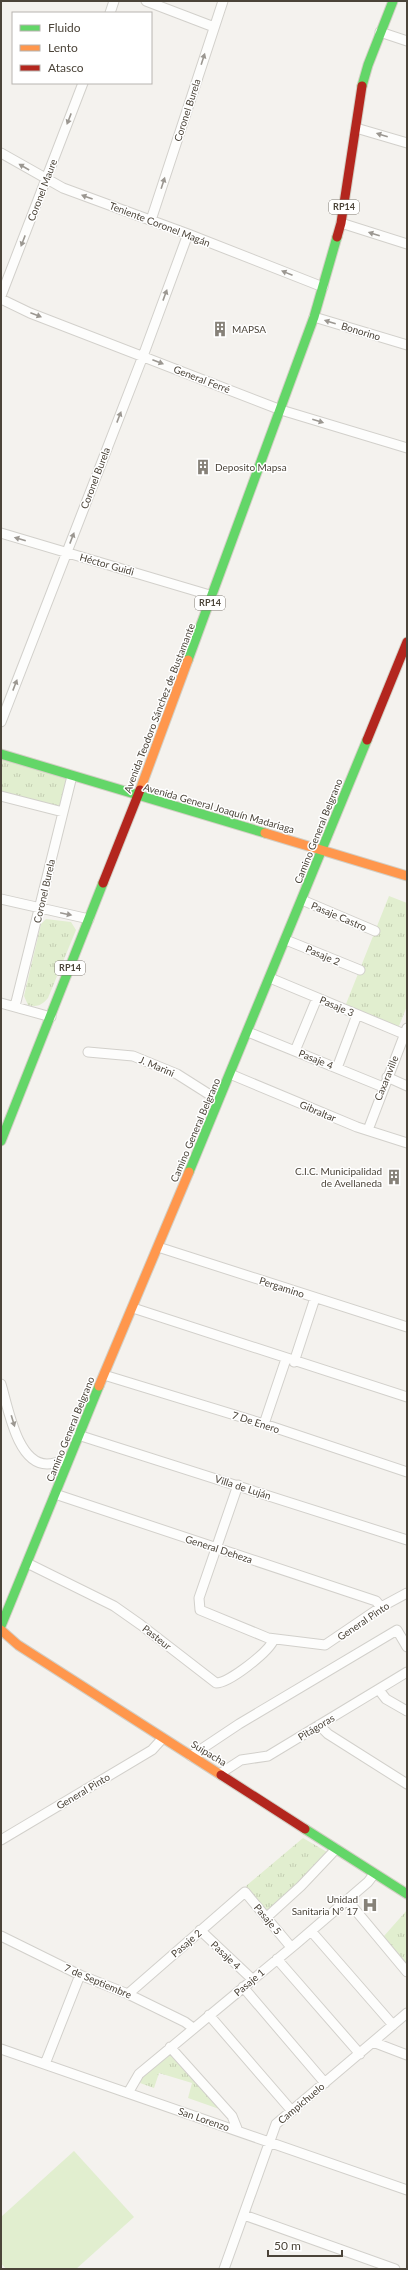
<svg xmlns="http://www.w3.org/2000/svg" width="408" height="2270" font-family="Lato,sans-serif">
<defs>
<pattern id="park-tufts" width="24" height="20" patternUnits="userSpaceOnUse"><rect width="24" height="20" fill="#e1eecf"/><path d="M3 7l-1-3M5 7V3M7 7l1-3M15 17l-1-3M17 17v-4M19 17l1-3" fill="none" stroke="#c3cdb2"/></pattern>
</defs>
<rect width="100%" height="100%" fill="#f4f2ee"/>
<!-- grass -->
<path fill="#e1eecf" d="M74,2151L134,2217L76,2269H6L1,2263V2217Z"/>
<!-- park -->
<path fill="url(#park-tufts)" d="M1,754L72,776L63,812L1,796Z
M389,896L407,903V1006L397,1031L344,1009Z
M46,919L71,922L76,930L48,998C41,1006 37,1007 28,1005L24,996L41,924Z
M303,1838L327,1852L288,1893L267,1912L246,1886Z
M407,1910V1965L384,1936Z
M171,2052L222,2110L188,2098L192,2083L159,2073L154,2088L140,2083L142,2076Z"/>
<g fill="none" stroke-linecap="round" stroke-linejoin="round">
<defs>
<path id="street" d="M146,1L214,27
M110,13L114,1
M380,32L407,41
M356,128L407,143
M1,153L63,188L188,234L323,287
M151,220L223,1
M341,223L407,244
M1,296L83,83
M1,299L30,313L281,410L407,448
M314,317L407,345
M1,533L213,596
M1,722L143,356L188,234
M1,796L63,812
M1,899L89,919
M302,900L375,931
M286,940L360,970
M270,978L404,1034
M1,1003L51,1017
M15,1006L72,776
M248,1032L383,1087
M295,1051L317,998
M88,1052L133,1056L177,1074L218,1100
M337,1068L357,1015
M230,1074L357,1127L407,1143
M387,1077L407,1086
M368,1130L407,1028
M158,1247L407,1327
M133,1308L407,1397
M294,1362L315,1298
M104,1375L264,1424L407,1472
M1,1384C8,1407 17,1464 47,1464C54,1464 62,1461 68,1459
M264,1424L286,1359
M78,1435L407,1540
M238,1485L199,1598L200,1610L268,1638L325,1645L381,1607L407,1593
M55,1494L376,1601L381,1607
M27,1563L114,1606L141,1625L216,1683C229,1683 269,1652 274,1639
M379,1690L386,1699L407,1711
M319,1725L328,1734L407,1784
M191,1756L239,1724L397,1630L407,1647
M221,1773L241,1760L268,1756L407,1672
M1,1840L152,1750L162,1739
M347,1900L407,1972
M267,1917L301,1886L336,1849
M200,1930L252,1979
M311,1931L393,2025
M1,1936L80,1975L128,1994L185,2022L193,2028
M277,1959L360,2054
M243,1987L325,2083
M128,1994L245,1892L291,1947
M209,2015L292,2111
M373,2042L407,2055
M170,2047L232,2116L238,2131
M1,2049L407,2190
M45,2064L80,1975
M128,2093L139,2074L297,1943L368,1882L374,1874
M244,2215L395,2269
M224,2269L276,2124L407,2013"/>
<path id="fast" d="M362,86L368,65L393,1
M188,660L314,317L337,237
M1,754L265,833
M1,1141L103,883
M189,1172L367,740
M1,1626L99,1386
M305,1829L407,1894"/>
<path id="slow" d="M140,790L188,660
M265,833L407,876
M99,1386L189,1172
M1,1630L18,1645L221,1775"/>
<path id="jam" d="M337,237L341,223L362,86
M367,740L407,642
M103,883L140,790
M221,1775L305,1829"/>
</defs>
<!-- street casing -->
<use href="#street" stroke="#d2d0cb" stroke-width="11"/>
<!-- fast casing -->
<use href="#fast" stroke="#d3cfc5" stroke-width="11"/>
<!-- slow casing -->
<use href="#slow" stroke="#d3cfc5" stroke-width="11"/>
<!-- jam casing -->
<use href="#jam" stroke="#d3cfc5" stroke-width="11"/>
<!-- street -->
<use href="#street" stroke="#fdfdfc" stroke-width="9"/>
<!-- fast -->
<use href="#fast" stroke="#63d668" stroke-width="9"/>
<!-- slow -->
<use href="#slow" stroke="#ff974d" stroke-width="9"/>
<!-- jam -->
<use href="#jam" stroke="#b3261e" stroke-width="9"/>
</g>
<!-- one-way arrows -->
<defs><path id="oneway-solid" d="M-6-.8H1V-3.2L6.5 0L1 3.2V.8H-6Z"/></defs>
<g fill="#9b9791">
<use href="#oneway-solid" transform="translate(203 59) rotate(-72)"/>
<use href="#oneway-solid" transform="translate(69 119) rotate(111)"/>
<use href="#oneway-solid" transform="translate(382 135) rotate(-163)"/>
<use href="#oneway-solid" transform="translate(24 167) rotate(-150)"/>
<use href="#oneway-solid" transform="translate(163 183) rotate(-72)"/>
<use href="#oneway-solid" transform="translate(87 197) rotate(-160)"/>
<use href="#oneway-solid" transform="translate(374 234) rotate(-163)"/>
<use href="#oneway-solid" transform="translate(23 241) rotate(111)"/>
<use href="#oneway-solid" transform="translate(287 273) rotate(-158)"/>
<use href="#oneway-solid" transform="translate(165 295) rotate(-70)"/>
<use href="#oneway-solid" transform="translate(36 315) rotate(21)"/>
<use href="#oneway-solid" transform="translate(330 322) rotate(-163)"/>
<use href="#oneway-solid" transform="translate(158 362) rotate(21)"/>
<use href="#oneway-solid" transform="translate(119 417) rotate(-69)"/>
<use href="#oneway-solid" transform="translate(318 421) rotate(17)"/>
<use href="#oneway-solid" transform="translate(72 538) rotate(-69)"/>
<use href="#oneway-solid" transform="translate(20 539) rotate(-164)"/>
<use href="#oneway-solid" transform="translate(15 685) rotate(-69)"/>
<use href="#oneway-solid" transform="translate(66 914) rotate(12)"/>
<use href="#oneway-solid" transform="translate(13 1421) rotate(73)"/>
</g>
<!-- icons -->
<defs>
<symbol id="building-bare" viewBox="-9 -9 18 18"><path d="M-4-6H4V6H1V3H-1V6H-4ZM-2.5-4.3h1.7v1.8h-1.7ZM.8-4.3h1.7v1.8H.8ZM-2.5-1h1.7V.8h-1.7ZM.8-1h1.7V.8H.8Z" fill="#868178" stroke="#fff" stroke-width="2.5" paint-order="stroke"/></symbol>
<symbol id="hospital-bare" viewBox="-9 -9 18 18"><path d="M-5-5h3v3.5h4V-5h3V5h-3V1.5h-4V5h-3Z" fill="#868178" stroke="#fff" stroke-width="2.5" paint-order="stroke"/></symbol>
</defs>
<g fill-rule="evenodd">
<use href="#building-bare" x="209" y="318" width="22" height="22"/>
<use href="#building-bare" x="192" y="456" width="22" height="22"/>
<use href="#building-bare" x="383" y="1166" width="22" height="22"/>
<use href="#hospital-bare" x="359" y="1894" width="22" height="22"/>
</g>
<g text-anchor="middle" stroke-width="3" stroke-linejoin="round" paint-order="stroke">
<!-- shield labels -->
<g fill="#fff" stroke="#817c74" stroke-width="1">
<rect x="329" y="200" width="30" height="14" rx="3"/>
<rect x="195" y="596" width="30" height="14" rx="3"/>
<rect x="55" y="961" width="30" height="14" rx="3"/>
</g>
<g font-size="9" font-weight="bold" fill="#4b4439">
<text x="344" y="210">RP14</text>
<text x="210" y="606">RP14</text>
<text x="70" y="971">RP14</text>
</g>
<!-- street labels -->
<g font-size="10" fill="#4b4439" stroke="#fff">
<text transform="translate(187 110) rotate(-72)" y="4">Coronel Burela</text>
<text transform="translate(42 190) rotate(-69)" y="4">Coronel Maure</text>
<text transform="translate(160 224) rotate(21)" y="4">Teniente Coronel Magán</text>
<text transform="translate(361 331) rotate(17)" y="4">Bonorino</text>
<text transform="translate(202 379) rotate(21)" y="4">General Ferré</text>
<text transform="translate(95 478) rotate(-69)" y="4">Coronel Burela</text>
<text transform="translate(107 564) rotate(16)" y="4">Héctor Guidi</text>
<text transform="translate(159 708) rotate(-69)" y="4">Avenida Teodoro Sánchez de Bustamante</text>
<text transform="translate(219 808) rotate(16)" y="4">Avenida General Joaquín Madariaga</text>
<text transform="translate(318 831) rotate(-68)" y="4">Camino General Belgrano</text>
<text transform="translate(44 891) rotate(-77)" y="4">Coronel Burela</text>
<text transform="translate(339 916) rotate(23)" y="4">Pasaje Castro</text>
<text transform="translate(323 955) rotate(23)" y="4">Pasaje 2</text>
<text transform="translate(337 1006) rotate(23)" y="4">Pasaje 3</text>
<text transform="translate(316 1059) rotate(22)" y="4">Pasaje 4</text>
<text transform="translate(157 1066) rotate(23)" y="4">J. Marini</text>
<text transform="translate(386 1078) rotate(-68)" y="4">Caxaraville</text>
<text transform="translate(318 1111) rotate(23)" y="4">Gibraltar</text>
<text transform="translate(195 1130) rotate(-67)" y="4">Camino General Belgrano</text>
<text transform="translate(282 1287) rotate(18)" y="4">Pergamino</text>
<text transform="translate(256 1422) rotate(18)" y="4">7 De Enero</text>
<text transform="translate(70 1429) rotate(-68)" y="4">Camino General Belgrano</text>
<text transform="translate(243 1487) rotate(18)" y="4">Villa de Luján</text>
<text transform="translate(219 1549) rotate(18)" y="4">General Deheza</text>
<text transform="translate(363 1621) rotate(-34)" y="4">General Pinto</text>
<text transform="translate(157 1637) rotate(38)" y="4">Pasteur</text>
<text transform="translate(316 1727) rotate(-31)" y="4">Pitágoras</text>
<text transform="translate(209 1753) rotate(31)" y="4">Suipacha</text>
<text transform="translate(83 1791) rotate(-31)" y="4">General Pinto</text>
<text transform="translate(268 1919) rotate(50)" y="4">Pasaje 5</text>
<text transform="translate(186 1943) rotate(-41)" y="4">Pasaje 2</text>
<text transform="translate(226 1955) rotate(43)" y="4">Pasaje 4</text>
<text transform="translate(98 1981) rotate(23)" y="4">7 de Septiembre</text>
<text transform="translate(249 1982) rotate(-40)" y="4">Pasaje 1</text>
<text transform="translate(301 2103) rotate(-40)" y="4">Campichuelo</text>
<text transform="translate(204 2119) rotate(19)" y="4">San Lorenzo</text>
</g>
<!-- poi labels -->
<g font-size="10" fill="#4b4439" stroke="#fff" text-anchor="start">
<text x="232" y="333">MAPSA</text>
<text x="215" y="471">Deposito Mapsa</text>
<text x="382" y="1175" text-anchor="end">C.I.C. Municipalidad<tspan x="382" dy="12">de Avellaneda</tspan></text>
<text x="358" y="1903" text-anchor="end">Unidad<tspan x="358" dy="12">Sanitaria N° 17</tspan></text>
</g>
</g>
<!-- border -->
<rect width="408" height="2270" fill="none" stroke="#4b4439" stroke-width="4"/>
<!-- legend -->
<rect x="12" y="12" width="140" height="72" fill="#ffffff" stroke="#b7b4b0"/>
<rect x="20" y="25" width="20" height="6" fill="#63d668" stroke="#b7b4b0"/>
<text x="48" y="32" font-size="12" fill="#4b4439">Fluido</text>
<rect x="20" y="45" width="20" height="6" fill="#ff974d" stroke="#b7b4b0"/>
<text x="48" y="52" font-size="12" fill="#4b4439">Lento</text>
<rect x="20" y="65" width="20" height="6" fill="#b3261e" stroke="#b7b4b0"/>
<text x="48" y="72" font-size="12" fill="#4b4439">Atasco</text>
<!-- scale -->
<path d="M268 2250v6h74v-6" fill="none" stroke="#4b4439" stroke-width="2"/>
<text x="274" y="2250" font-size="12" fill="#4b4439" stroke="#ffffff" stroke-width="3" paint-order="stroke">50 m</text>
</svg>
